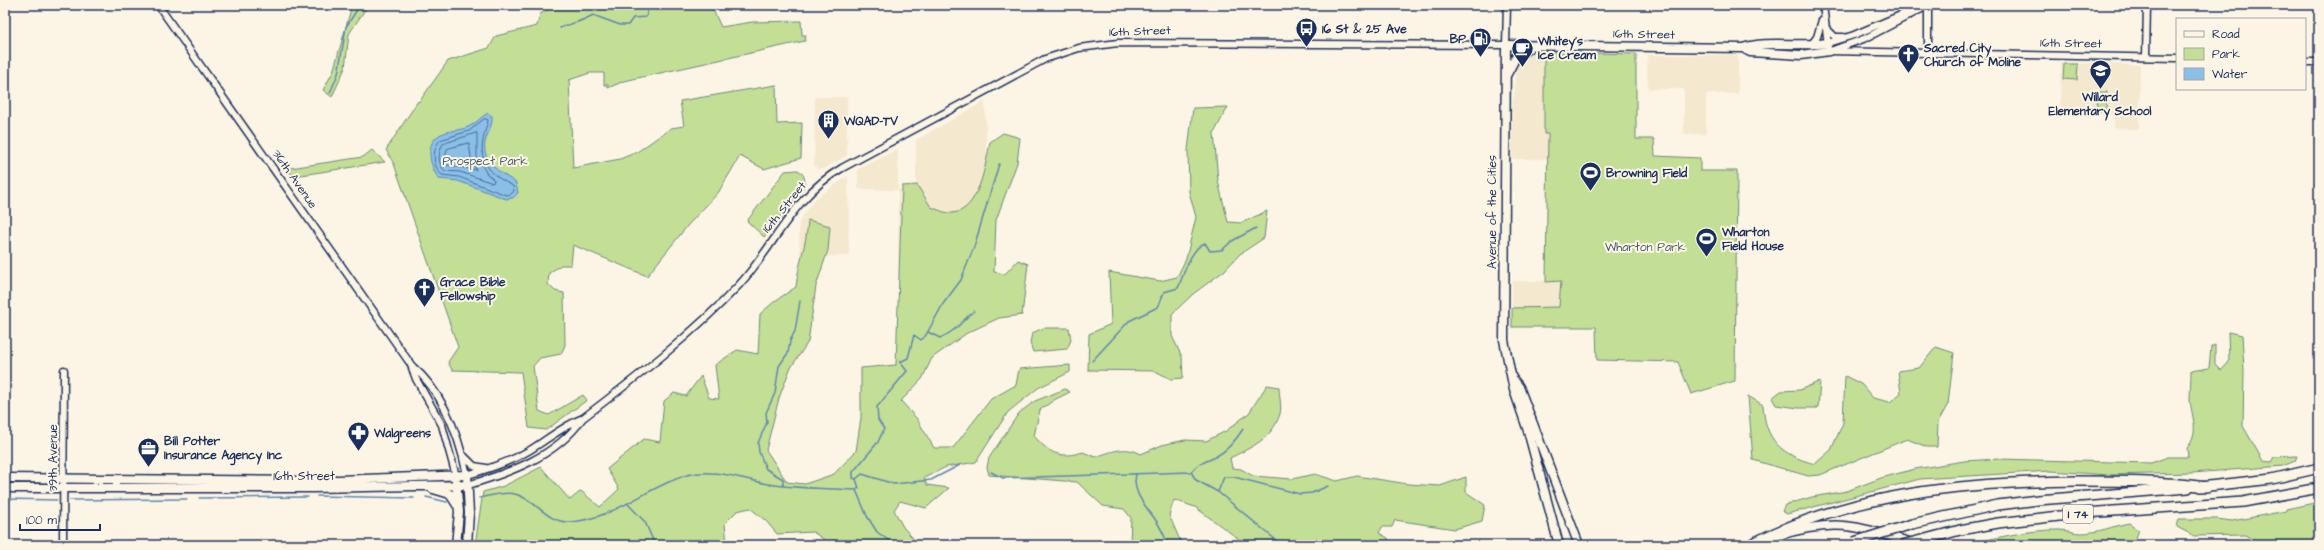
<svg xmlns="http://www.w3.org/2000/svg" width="2324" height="550" font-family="'Architects Daughter',sans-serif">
<rect width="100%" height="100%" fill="#fcf5e5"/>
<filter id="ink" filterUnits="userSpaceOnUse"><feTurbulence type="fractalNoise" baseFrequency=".025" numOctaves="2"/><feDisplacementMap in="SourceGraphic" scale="8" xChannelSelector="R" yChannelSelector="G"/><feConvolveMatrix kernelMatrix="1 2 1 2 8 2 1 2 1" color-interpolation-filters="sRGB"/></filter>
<g filter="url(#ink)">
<!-- built -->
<path fill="#f4e8ce" d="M1544,52V133L1548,134V159H1512V109L1515,89V68L1521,57L1527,53Z
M1647,55H1738V94H1706V134H1684V89H1648Z
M2061,63L2140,65L2139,129L2114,128V115L2060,114Z
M815,97H847V155L824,169H818L814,165Z
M985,101L988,203L899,317L898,190L858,189V169L898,149V190H916V140Z
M848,176L849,256H800L799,222L815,199Z
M1512,281H1561L1559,307L1512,308Z"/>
<!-- green -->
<path fill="#c3df96" stroke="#6f877a" d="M354,5H368L349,34L345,68L332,97L323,90L333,72L351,9Z
M563,5H711L721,27L752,22L801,21L802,35H806L805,41L624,81L608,88V85H604V73H590L569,80L573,168L620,159L637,152L671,128L684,126L680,101L776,85L777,124L802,123L801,158L764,169L740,156L718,193L688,225L647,276L573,245L571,265H561L549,273L548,284L555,291L564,293L565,345L561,354L540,358L533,366L539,411L549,415L583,395L587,400L546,430L529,428L521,372L452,370L448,362L458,347L394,164L386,150L418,101L419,102L448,61L489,48L496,36L537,26L540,14L555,6Z
M1544,52L1636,54V139H1654L1655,156L1700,158V171H1737L1735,381L1691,394L1678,362L1597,360L1596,327H1512V308L1559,307L1561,281L1546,282L1548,134H1544Z
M2064,64H2078L2077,80L2063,79Z
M2098,92H2107L2106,111H2097Z
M1228,107L1214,133L1218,181L1228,222L1241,223L1267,211L1264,238L1240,254L1224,271L1193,294L1172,314V336L1182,357L1183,378L1171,379L1155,371L1088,370L1089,334L1111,324L1109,272L1160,281L1177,277L1186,259L1196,217L1189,192L1188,150L1193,108Z
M1003,133L1020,138L1017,163L996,220L994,272L1005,274L1018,260L1028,264L1022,315L999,318L967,333L932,358L922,379L901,401L917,419L934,448H953L991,399L1016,385L1019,369L1070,365V372L1038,388L1008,412L976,462L946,467L924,478L927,485L949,488L926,508L900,501L894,510L903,527L919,545H832L813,532L777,534L766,521L750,508L737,511L725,523L727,545H475L483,492L504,486L541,467L570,500L581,491L600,507L619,489L607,469L644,439L660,442L664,401L674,393L686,396L701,376L709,398L719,399L715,365L737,350L758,354L760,314L775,301L796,287C798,265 807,243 808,220L830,226L828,250L816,286L808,342L790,369L779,398L766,450L787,482L805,484L834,474L856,451L861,418V368L896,365L902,186L917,185L931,207C937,209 946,214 952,213C979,212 986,162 990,142Z
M372,150L385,162L295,176L284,169L363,157Z
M798,170C804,174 806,179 804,186L764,237L747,221L785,171Z
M1044,328H1069L1071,340L1067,349L1033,352L1030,343L1032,333Z
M2228,332L2242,335L2244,370L2243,426L2263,461L2271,462L2274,457L2297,456L2295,461L2283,466L2192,473L2109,475L2051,471L1920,479L1787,514L1782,511L1785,505L1812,497L1847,491L1881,478L1915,469L1964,461L1998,459L2151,463L2168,457H2188L2187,448C2200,433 2192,418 2190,400C2190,391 2191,381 2191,371L2209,368L2211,347L2215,345V365L2221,371L2229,362Z
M1936,347L1954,353L1948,404L1938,422L1937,447H1927L1907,439L1820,475L1808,476L1753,460L1748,396L1763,405C1765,440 1781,455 1815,464L1831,450L1843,423L1845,376L1861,384L1873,398L1890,402L1901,393L1898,371L1919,368Z
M1820,381L1818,408H1799L1776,405L1772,398L1781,391L1800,390Z
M1267,385L1279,387C1279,395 1282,407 1280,414C1272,439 1252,447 1230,458L1232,468L1241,469L1253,476L1292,479L1315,474L1337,481L1357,476L1408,484L1440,486L1466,477V492L1485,505L1482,521L1455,529L1395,520L1392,527H1382L1379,533L1388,538L1390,544L1383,545H1247L1195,507L1174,500L1169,515L1182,545H1132L1130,544L1131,518L1124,509L1103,506L1077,482L989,475L987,467L989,458L1019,413L1035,401L1065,389L1070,392L1054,400L1040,410L1034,436C1050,454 1060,459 1083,452L1095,457C1111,452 1125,445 1141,454L1162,445L1185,440L1206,441L1226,431L1249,413Z
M2319,502V545L2260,544L2245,535L2194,536L2177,527L2179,519H2217L2232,521L2286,511V509Z
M2129,523L2139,530L2134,543L1963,545C1992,539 2030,529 2060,530C2067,530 2074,533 2081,533C2098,533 2113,526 2129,523Z"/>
<!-- water -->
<path fill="#8ac0e8" stroke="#5e86b1" d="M488,113L492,116C493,126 487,133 485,143C482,164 502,173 516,183L518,193L513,198L506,199L458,181L439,179C431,169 424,146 438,136C446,130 459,131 468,127C476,124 480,117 488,113Z"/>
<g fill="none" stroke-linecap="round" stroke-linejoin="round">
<!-- shore -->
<path stroke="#476995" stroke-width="1" d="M484,119H487L488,121C481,145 476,161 499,178C503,181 508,183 513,186L514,191L511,194L506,195L459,177L442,175C432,166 432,150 440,140L469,131Z
M477,133V157L487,174L494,180L493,183L460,172L445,171C437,164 438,152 443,144Z
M469,143L471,157L476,170L447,165L445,158L447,149Z"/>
<!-- stream -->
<path stroke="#5e86b1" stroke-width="1.5" d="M560,28C571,23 582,22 593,15L620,25H628L633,18L646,17L648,8L671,5
M330,93L338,74L346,27L360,5
M928,332L940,338C958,330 960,322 974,311
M1092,361L1129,321L1158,307L1164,292L1178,288C1184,274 1190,249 1205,243L1210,251L1222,250L1232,241L1256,228
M991,472L1003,478L1191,472L1196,480L1218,492L1282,545
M1191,472C1199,461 1206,463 1217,456C1229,449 1236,440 1243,429
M1136,475C1131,493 1148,508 1157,522C1162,530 1165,538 1169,545
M856,479L853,478V472L878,442L884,429L878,420L877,407L907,371L900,362L908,358L914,335L921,340L926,335L943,304L961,280L974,247L999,164
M783,486V479L766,469L759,452L758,443L767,422L766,413L775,393L779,366L788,353L790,341L795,331L800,301
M856,490L867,516L877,532L895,545
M1218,492L1224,477H1234L1300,494L1312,493L1328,486
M317,496L414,498
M426,497L447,502
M199,498L308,497
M479,498C489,496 505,491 515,494C536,499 546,523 570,522C614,519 644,489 684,476C712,467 741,479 768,484C797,489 827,488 856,490L859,488L856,479L862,474L894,484L931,480L960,465
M5,499L57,500
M70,500L187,499
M628,504L645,522L655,545"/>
<defs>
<path id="minor" d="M158,5L412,366C443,392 459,436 467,475C489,469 510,462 530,450C548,439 563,426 583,418C637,377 692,335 739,285C776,245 792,197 842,168L1045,59L1079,48L1118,43L1506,45L1507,5
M1823,5L1828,45
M1824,26L1835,37H1843
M1828,43L1854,35L1908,12
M1811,45L1817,37L1822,20
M1833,50L1866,38L1929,5
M1829,51L2177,58
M1928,52V5
M2146,57L2147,5
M2305,62H2319
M412,368L416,379L442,425L456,476
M464,456L474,466L486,468
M468,485C509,473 557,456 582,419
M63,545L64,370"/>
<path id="major" d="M1743,48C1765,40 1802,47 1828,43
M1506,76L1516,57L1532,46
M1512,378L1519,387L1579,545
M5,478L313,481L467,475L469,513L467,545
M5,488H313L468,485
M433,489L450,494L457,505
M1776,536C1836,518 1855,525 1912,543
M456,545L459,512L456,481
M1559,545L1528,431L1514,390L1504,340L1506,45L1743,48L1750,52L1801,55L1829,51"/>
<path id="highway" d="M2200,487L2272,479L2319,468
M1912,524L1998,505L2038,500L2188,488
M1935,537L1960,530L1998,523L2085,513L2243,502L2319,488
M1751,544C1851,493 1966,482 2077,481C2121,481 2163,481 2207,487"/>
</defs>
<!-- minor casing -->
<use href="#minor" stroke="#1b2f5e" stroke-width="9"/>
<!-- major casing -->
<use href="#major" stroke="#1b2f5e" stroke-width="11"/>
<!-- highway casing -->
<use href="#highway" stroke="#1b2f5e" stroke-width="12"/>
<!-- minor -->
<use href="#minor" stroke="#fcf5e5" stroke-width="6"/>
<!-- major -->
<use href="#major" stroke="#fcf5e5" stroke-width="8"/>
<!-- highway -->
<use href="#highway" stroke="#fcf5e5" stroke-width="9"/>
<defs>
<path id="highway-bridge" d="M1854,542L1912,524
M1902,545L1941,535"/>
</defs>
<!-- highway-bridge casing -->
<use href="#highway-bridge" stroke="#1b2f5e" stroke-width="12" stroke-linecap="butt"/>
<!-- highway-bridge -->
<use href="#highway-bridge" stroke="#fcf5e5" stroke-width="9"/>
</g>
</g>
<!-- icons -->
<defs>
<symbol id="bus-pin" viewBox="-11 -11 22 30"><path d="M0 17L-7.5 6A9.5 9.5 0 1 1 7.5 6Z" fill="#1b2f5e" stroke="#fcf5e5"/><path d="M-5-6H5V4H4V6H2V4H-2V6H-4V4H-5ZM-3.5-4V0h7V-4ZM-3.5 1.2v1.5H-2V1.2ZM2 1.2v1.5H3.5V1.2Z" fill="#fff"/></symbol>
<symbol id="fuel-pin" viewBox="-11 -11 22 30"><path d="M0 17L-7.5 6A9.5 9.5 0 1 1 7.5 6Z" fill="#1b2f5e" stroke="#fcf5e5"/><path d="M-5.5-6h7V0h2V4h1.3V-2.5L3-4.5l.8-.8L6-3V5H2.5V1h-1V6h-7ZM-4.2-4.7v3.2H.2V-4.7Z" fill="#fff"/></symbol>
<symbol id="cafe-pin" viewBox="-11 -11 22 30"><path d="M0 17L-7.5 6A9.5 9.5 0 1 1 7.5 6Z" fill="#1b2f5e" stroke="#fcf5e5"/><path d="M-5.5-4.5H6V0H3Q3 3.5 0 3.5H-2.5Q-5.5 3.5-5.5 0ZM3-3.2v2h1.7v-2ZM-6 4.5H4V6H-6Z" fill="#fff"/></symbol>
<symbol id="church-pin" viewBox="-11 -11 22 30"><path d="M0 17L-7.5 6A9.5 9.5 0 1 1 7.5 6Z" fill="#1b2f5e" stroke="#fcf5e5"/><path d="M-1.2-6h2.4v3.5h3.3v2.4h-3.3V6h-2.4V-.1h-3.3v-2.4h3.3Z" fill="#fff"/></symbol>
<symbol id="school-pin" viewBox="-11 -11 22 30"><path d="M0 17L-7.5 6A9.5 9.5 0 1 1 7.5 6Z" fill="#1b2f5e" stroke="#fcf5e5"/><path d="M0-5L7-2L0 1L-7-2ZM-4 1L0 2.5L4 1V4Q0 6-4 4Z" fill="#fff"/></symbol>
<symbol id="building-pin" viewBox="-11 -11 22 30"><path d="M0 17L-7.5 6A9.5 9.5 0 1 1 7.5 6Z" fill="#1b2f5e" stroke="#fcf5e5"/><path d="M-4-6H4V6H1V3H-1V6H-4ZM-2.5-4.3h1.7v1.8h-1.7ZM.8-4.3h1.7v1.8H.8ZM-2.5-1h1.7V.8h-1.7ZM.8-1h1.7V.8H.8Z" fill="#fff"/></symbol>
<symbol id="stadium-pin" viewBox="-11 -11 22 30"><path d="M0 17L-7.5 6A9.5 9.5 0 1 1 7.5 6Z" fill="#1b2f5e" stroke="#fcf5e5"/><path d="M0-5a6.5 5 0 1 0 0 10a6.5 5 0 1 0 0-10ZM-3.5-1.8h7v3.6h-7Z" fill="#fff"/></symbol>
<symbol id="pharmacy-pin" viewBox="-11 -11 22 30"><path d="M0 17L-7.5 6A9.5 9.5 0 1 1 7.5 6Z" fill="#1b2f5e" stroke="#fcf5e5"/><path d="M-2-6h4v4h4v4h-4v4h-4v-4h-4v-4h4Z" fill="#fff"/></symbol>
<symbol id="office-pin" viewBox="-11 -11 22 30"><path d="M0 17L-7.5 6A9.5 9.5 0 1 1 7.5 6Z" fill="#1b2f5e" stroke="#fcf5e5"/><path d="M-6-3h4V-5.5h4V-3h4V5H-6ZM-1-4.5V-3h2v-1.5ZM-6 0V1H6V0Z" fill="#fff"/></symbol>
</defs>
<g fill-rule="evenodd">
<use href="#bus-pin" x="1294" y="16" width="25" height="34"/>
<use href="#fuel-pin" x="1468" y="26" width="25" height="34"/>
<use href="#cafe-pin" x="1510" y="36" width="25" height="34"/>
<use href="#church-pin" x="1896" y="42" width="25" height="34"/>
<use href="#school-pin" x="2088" y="58" width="25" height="34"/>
<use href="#building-pin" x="816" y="108" width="25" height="34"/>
<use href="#stadium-pin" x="1578" y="160" width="25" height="34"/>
<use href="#stadium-pin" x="1694" y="226" width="25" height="34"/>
<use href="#church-pin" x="412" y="276" width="25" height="34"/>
<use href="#pharmacy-pin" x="346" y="420" width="25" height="34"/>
<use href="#office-pin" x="136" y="436" width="25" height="34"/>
</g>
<g text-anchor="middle" stroke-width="4" stroke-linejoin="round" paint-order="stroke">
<!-- shield labels -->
<rect fill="#fcf5e5" stroke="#5e6a86" stroke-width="1" x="2063" y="505" width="30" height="18" rx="3"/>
<g font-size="11" font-weight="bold" fill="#1b2f5e">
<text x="2078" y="518">I 74</text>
</g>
<!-- poi labels -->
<g font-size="12" font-weight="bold" fill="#1b2f5e" stroke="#fcf5e5" text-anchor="start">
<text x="1322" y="33">16 St &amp; 25 Ave</text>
<text x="1466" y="43" text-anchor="end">BP</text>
<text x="1538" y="45">Whitey's<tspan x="1538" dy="14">Ice Cream</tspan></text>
<text x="1924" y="52">Sacred City<tspan x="1924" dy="14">Church of Moline</tspan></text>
<text x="2100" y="101" text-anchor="middle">Willard<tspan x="2100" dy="14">Elementary School</tspan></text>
<text x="844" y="125">WQAD-TV</text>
<text x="1606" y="177">Browning Field</text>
<text x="1722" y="236">Wharton<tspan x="1722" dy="14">Field House</tspan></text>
<text x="440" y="286">Grace Bible<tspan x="440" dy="14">Fellowship</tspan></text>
<text x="374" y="437">Walgreens</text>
<text x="164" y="445">Bill Potter<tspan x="164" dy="14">Insurance Agency Inc</tspan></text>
</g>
<!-- street labels -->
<g font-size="12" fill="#1b2f5e" stroke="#fcf5e5">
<text transform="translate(1140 31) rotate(-2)" y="4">16th Street</text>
<text transform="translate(1644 34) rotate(1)" y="4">16th Street</text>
<text transform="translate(2071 43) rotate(1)" y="4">16th Street</text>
<text transform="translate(295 179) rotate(55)" y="4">36th Avenue</text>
<text transform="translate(784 207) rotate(-51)" y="4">16th Street</text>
<text transform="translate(1492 212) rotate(-90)" y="4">Avenue of the Cities</text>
<text transform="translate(53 458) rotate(-90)" y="4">39th Avenue</text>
<text x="304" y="480">16th Street</text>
</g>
<!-- park labels -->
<g font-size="12" fill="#455b6c" stroke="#fcf5e5">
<text x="485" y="165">Prospect Park</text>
<text x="1645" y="251">Wharton Park</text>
</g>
</g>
<!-- margin -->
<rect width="2324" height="550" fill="none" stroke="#fcf5e5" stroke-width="20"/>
<rect x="10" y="10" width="2304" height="530" fill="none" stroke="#1b2f5e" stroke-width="1.5" filter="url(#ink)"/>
<!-- legend -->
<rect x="2176" y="18" width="130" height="72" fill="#fcf5e5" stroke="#a2a6af"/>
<rect x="2184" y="31" width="20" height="6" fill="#fcf5e5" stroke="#a2a6af"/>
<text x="2212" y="38" font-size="12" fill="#1b2f5e">Road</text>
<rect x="2184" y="48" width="20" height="12" fill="#c3df96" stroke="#a2a6af"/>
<text x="2212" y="58" font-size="12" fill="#1b2f5e">Park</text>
<rect x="2184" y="68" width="20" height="12" fill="#8ac0e8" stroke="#a2a6af"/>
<text x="2212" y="78" font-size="12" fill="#1b2f5e">Water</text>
<!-- scale -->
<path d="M20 524v6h80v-6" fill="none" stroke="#1b2f5e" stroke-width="2"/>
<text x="26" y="524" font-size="12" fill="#1b2f5e" stroke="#fcf5e5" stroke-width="3" paint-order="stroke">100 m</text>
</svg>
